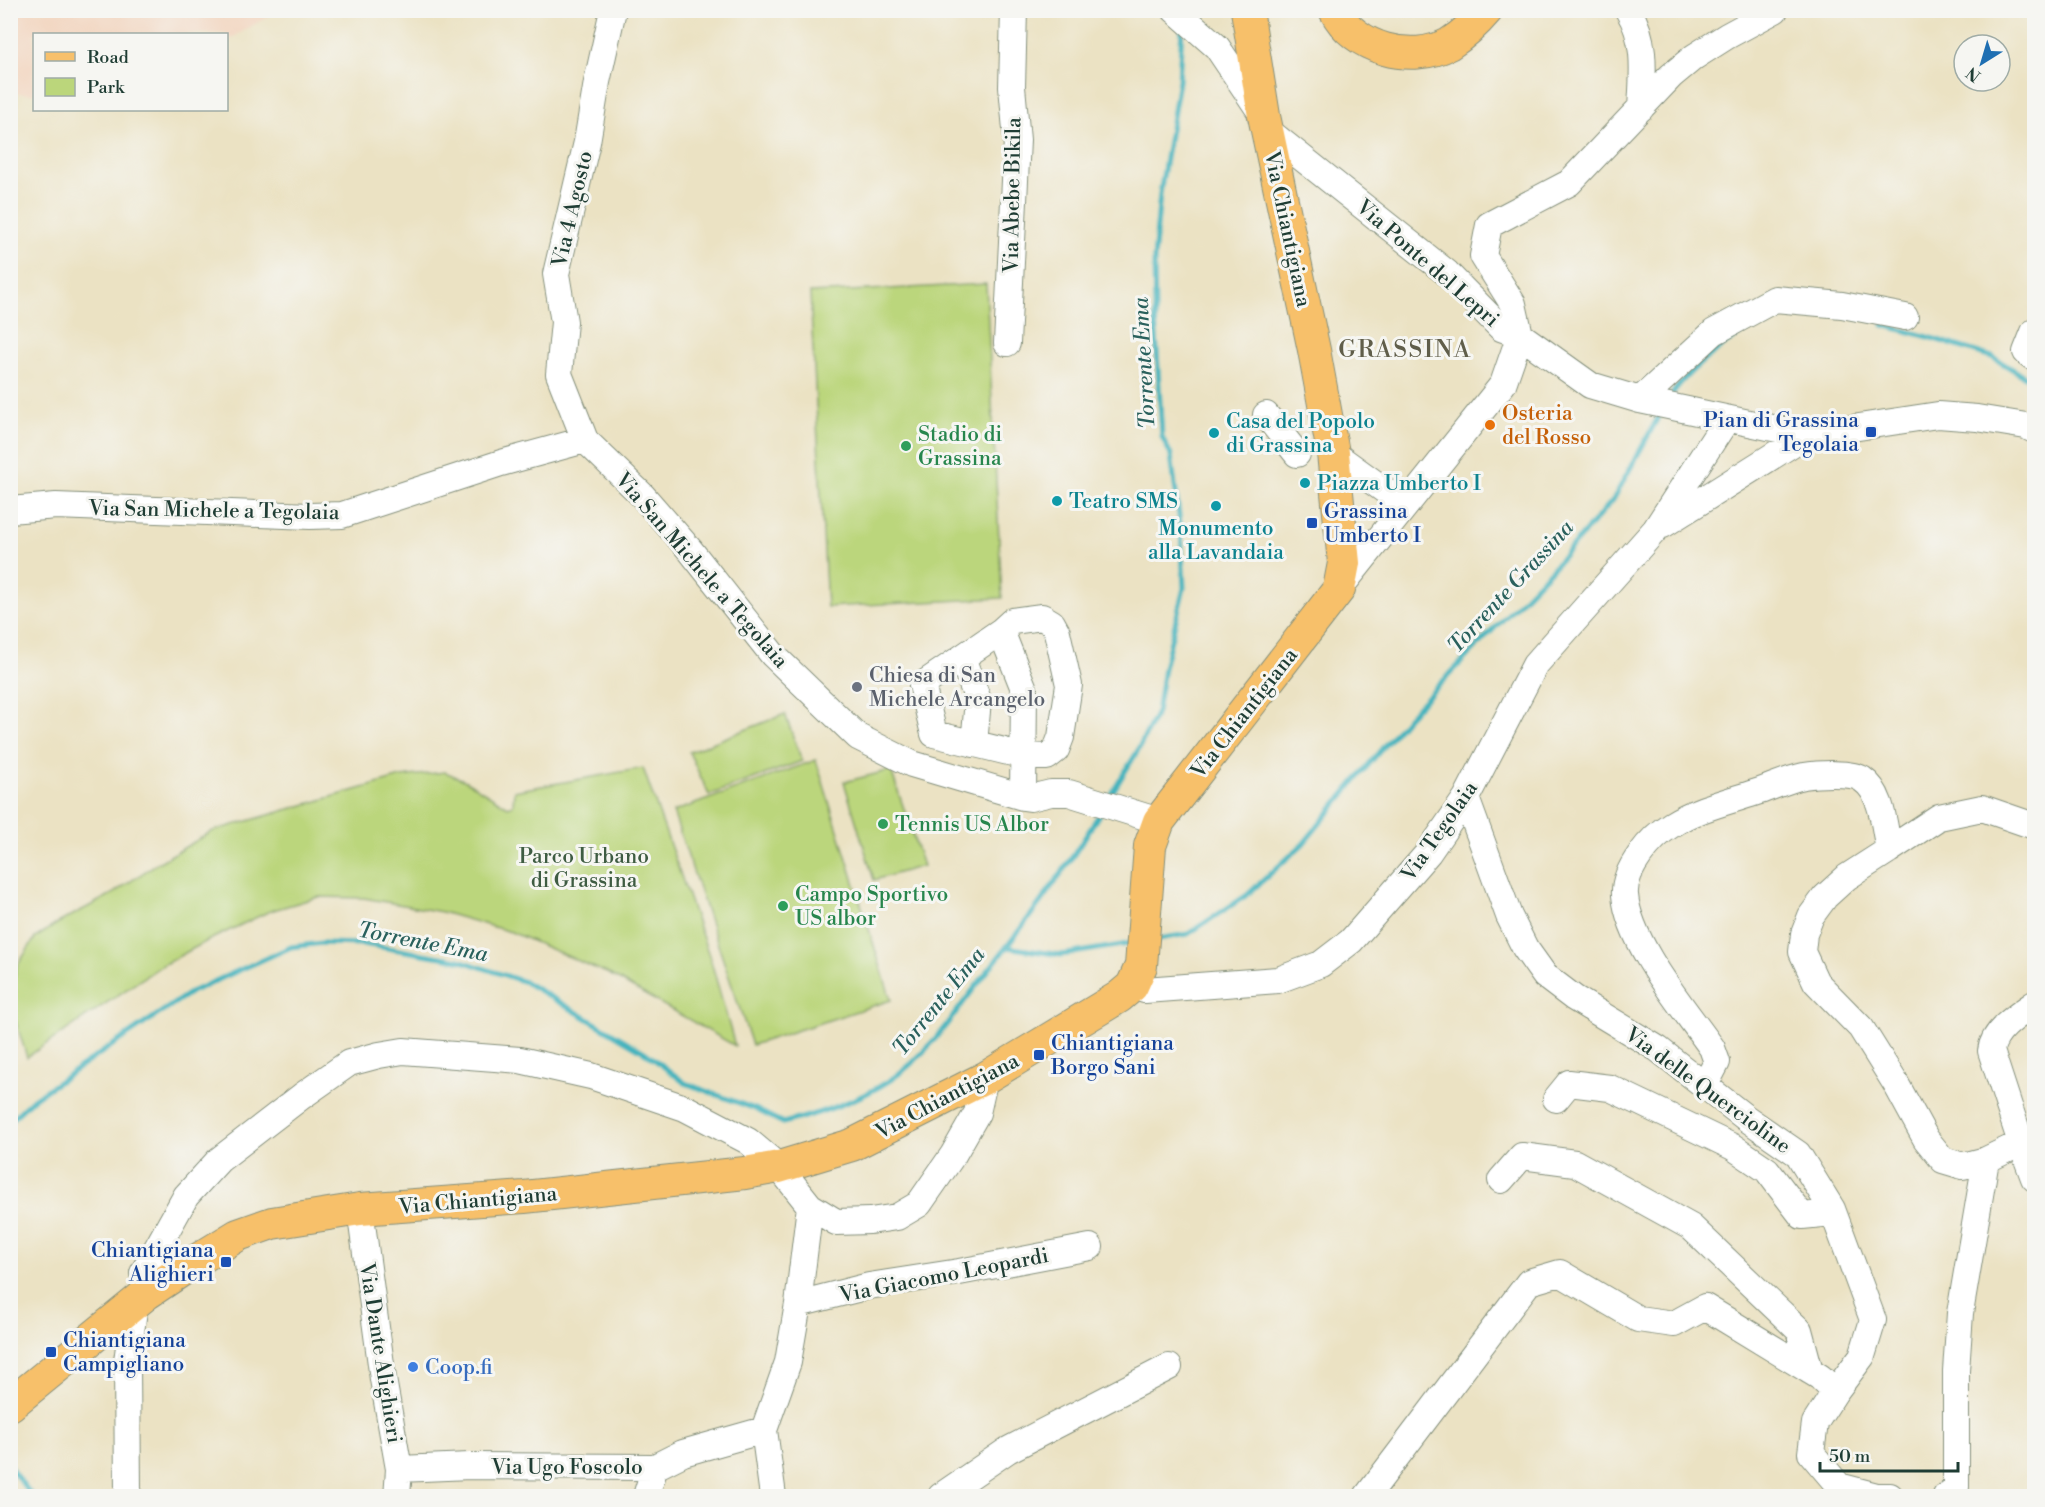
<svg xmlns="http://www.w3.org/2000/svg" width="2045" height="1507" font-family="'Libre Bodoni',serif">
<rect width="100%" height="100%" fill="#f6f6f2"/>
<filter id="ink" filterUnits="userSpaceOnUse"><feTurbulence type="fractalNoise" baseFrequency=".0167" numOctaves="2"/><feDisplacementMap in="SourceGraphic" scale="12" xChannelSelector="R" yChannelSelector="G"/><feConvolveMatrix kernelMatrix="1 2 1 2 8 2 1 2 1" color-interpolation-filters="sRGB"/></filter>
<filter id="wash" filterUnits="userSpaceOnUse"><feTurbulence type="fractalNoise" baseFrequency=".008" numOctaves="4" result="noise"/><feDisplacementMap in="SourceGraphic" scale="24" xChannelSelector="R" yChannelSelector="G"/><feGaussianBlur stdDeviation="1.35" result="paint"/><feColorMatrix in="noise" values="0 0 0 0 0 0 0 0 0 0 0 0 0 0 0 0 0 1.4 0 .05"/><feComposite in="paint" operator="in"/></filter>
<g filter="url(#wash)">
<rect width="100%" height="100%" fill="#ebe2c3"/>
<!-- built -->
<path fill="#f2d4be" d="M264,11L270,15L227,41L226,34H34V94L11,93V11Z"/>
<!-- green -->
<path fill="#bbd67b" stroke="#6d8a58" stroke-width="1.5" d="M986,284L1002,598L827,607L810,293Z
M785,714L802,761L709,795L689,752Z
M816,760L891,1000L752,1045L673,812Z
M643,768L711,961L735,1046L609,974L511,932L442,912L364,898L318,897L270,911L209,940L161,966L27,1057L11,1007V987L17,966L35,938L58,923L112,894L156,864L213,831L401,777L445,772L466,781L508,807L513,805L514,791Z
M891,770L923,866L874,880L844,782Z"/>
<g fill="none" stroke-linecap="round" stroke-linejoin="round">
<!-- stream -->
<path stroke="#44b4be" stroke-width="5" d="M1883,325L1925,336L1992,357L2034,382
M1669,399C1686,370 1724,344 1751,326
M1109,798L1137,752L1157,712L1164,668L1184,588L1181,531L1171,455L1162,437L1155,317L1154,259L1160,194L1179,81L1182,27
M1152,940L1188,934L1247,895L1303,844L1408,717L1553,568L1613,500L1661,412
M1006,947L1061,955L1134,943
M10,1121L33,1099L191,992L291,947L322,943L363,944L459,960L525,982L646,1053L685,1083L755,1109L783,1123C822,1113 868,1098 900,1073C930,1050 953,1016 976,986C1020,930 1065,873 1101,811
M10,1467L32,1496"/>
</g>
</g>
<g filter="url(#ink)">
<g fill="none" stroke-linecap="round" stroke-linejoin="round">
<defs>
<path id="minor" d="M613,10L597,82L587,142L556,274L564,322L559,374L585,440L642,495L690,550L773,655L858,737L912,764L1023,797L1030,798L1051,793H1069L1159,821
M1175,10L1217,47L1260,111
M1628,10C1647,40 1643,74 1641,108
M1267,130L1447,273L1501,328L1520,335L1590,385L1640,400L1806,435L1938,415L1977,418L2026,426L2034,430
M2034,332L2026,352L2034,358
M1007,343L1017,140L1012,87L1014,10
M1640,400L1714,332L1775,299L1842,305L1905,317
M1266,415L1297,454
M1333,453L1405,505
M10,510L56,506L310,516L342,515L501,463L585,440
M1663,525L1806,435
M1339,589L1503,384L1520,335L1513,304L1483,256L1489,225L1569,183L1671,76L1694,57L1727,36L1775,10
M1001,631L922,685L934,734L1025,756L1047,757L1056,750L1061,737L1069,685L1057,632L1052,623L1042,617L1012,621L1001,631L1024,689L1023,797
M962,658L978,700L974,744
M1466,798L1509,916L1525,948L1545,976L1574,998L1658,1049L1746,1118L1798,1154L1832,1209L1873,1320L1862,1356L1835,1392L1815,1423L1811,1453L1839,1486L1877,1496H1890
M1889,850L1939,817L1982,808L2034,826
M1132,986L1145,990L1278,980L1321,964L1351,941L1428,853L1466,798L1535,665L1655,530L1727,419
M2034,1004C2018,1015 1993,1031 1991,1051L2021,1143L2034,1178
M1705,1085L1717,1062L1712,1048C1684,1008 1629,944 1625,895C1623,870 1651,837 1671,825C1698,808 1730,801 1760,791C1774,786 1789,779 1804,776C1817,774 1852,772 1862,779C1883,793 1884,827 1889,850L1847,877L1825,897L1811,916L1804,934L1802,952L1816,982L1861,1028L1896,1084L1926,1139L1943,1160L1963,1166L1986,1160
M1556,1099L1569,1083L1610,1088L1733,1147L1767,1170L1802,1216L1833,1213
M1501,1180L1522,1156L1575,1163L1691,1227L1799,1330L1810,1371
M360,1209L383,1379L399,1469L397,1496
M146,1294L143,1273L186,1196L219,1160L302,1096L349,1063L379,1055L403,1051L520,1060L591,1076L685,1108L748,1141L779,1167L810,1206L836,1222L870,1221L897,1217L919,1204L953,1155L977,1113L985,1078
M798,1304L869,1286L959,1272L1090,1247
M399,1469L470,1466L655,1467L683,1453L764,1430
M128,1496L127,1361L135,1303
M646,1496L655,1467
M773,1496L764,1430L788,1362L798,1304L810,1206
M941,1496L1008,1450L1169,1367
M1367,1496L1529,1282L1560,1273L1638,1319L1674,1324L1705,1307L1820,1377L1835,1392
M1946,1496L1956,1487V1371L1960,1313L1986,1160L2021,1143"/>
<path id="major" d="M1335,10C1354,49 1411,64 1449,44C1463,35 1476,23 1487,10
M10,1405L146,1294L194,1262L238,1235L272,1223L360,1209L524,1197L745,1173L779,1167L852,1145L985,1078L1119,997L1132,986L1141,966L1150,846L1159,821L1339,589L1344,563L1333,453L1314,350L1264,116L1247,10"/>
</defs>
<!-- minor casing -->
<use href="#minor" stroke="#85907c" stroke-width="28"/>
<!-- major casing -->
<use href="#major" stroke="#85907c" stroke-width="34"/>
<!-- minor -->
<use href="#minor" stroke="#fff" stroke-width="26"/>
<!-- major -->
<use href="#major" stroke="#f7c06b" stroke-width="32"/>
</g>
</g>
<!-- markers -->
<circle fill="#e8710a" stroke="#f6f6f2" stroke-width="2" cx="1490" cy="425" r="6"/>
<g fill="#1a4fb4" stroke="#f6f6f2" stroke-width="2">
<rect x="1865" y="426" width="12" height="12" rx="3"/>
<rect x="1306" y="517" width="12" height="12" rx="3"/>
<rect x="1033" y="1049" width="12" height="12" rx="3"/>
<rect x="220" y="1256" width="12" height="12" rx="3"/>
<rect x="45" y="1346" width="12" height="12" rx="3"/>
</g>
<g fill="#0f9aa8" stroke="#f6f6f2" stroke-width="2">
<circle cx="1214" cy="433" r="6"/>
<circle cx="1305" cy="483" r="6"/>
<circle cx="1057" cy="501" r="6"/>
<circle cx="1216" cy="506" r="6"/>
</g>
<g fill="#2e9e5b" stroke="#f6f6f2" stroke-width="2">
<circle cx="906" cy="446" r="6"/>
<circle cx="883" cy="824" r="6"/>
<circle cx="783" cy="906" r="6"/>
</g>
<circle fill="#6b7280" stroke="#f6f6f2" stroke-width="2" cx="857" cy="687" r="6"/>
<circle fill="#3f7fe0" stroke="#f6f6f2" stroke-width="2" cx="413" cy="1367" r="6"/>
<g text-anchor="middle" stroke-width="6" stroke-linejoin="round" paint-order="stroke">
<!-- street labels -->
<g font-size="21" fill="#1f3d34" stroke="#f6f6f2">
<text transform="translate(1012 195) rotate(-89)" y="7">Via Abebe Bikila</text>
<text transform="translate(572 209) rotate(-77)" y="7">Via 4 Agosto</text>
<text transform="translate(1288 229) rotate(78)" y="7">Via Chiantigiana</text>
<text transform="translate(1428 263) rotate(41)" y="7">Via Ponte del Lepri</text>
<text transform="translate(214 510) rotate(1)" y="7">Via San Michele a Tegolaia</text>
<text transform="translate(702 570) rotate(49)" y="7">Via San Michele a Tegolaia</text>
<text transform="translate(1244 713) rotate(-52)" y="7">Via Chiantigiana</text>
<text transform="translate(1439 831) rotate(-55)" y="7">Via Tegolaia</text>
<text transform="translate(1708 1090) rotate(36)" y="7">Via delle Quercioline</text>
<text transform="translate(947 1096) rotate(-28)" y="7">Via Chiantigiana</text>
<text transform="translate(478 1200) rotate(-5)" y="7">Via Chiantigiana</text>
<text transform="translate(944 1275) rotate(-11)" y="7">Via Giacomo Leopardi</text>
<text transform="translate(381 1353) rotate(81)" y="7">Via Dante Alighieri</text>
<text x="567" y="1474">Via Ugo Foscolo</text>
</g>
<!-- food labels -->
<g font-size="21" fill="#c56008" stroke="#f6f6f2" text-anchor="start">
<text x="1502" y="420">Osteria<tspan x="1502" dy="24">del Rosso</tspan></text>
</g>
<!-- transit labels -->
<g font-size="21" fill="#164399" stroke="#f6f6f2" text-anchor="start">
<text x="1859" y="427" text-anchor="end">Pian di Grassina<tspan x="1859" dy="24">Tegolaia</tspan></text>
<text x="1324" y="518">Grassina<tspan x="1324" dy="24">Umberto I</tspan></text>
<text x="1051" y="1050">Chiantigiana<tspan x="1051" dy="24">Borgo Sani</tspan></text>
<text x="214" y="1257" text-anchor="end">Chiantigiana<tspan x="214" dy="24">Alighieri</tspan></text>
<text x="63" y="1347">Chiantigiana<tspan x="63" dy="24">Campigliano</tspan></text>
</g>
<!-- culture labels -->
<g font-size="21" fill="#0d838f" stroke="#f6f6f2" text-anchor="start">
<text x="1226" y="428">Casa del Popolo<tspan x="1226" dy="24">di Grassina</tspan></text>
<text x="1317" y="490">Piazza Umberto I</text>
<text x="1069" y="508">Teatro SMS</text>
<text x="1216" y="535" text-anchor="middle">Monumento<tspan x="1216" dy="24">alla Lavandaia</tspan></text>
</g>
<!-- leisure labels -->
<g font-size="21" fill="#27864d" stroke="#f6f6f2" text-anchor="start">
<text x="918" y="441">Stadio di<tspan x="918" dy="24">Grassina</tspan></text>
<text x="895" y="831">Tennis US Albor</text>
<text x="795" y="901">Campo Sportivo<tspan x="795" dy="24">US albor</tspan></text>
</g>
<!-- worship labels -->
<g font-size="21" fill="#5b616d" stroke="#f6f6f2" text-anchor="start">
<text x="869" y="682">Chiesa di San<tspan x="869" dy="24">Michele Arcangelo</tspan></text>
</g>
<!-- park labels -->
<g font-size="21" fill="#3e5c42" stroke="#f6f6f2">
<text x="584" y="863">Parco Urbano<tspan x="584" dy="24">di Grassina</tspan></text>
</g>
<!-- shop labels -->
<g font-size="21" fill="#366cbe" stroke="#f6f6f2" text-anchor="start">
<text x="425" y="1374">Coop.fi</text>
</g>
<!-- water labels -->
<g font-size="22" font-style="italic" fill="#2a615d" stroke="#f6f6f2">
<text transform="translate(1143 363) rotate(-93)" y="8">Torrente Ema</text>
<text transform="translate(1510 586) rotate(-47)" y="8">Torrente Grassina</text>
<text transform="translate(423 941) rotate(11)" y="8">Torrente Ema</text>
<text transform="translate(938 1001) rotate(-51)" y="8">Torrente Ema</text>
</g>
<!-- quarter labels -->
<g font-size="24" letter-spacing="1.5" fill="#605e4a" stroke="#f6f6f2">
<text x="1405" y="357">GRASSINA</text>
</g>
</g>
<!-- margin -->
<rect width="2045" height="1507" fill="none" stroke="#f6f6f2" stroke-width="36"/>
<!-- legend -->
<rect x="33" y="33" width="195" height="78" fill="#f6f6f2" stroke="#a0aca6" stroke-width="1.5"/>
<rect x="45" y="52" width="30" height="9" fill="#f7c06b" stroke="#a0aca6" stroke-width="1.5"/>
<text x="87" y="63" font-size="18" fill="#1f3d34">Road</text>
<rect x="45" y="78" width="30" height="18" fill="#bbd67b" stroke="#a0aca6" stroke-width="1.5"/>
<text x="87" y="93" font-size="18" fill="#1f3d34">Park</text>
<!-- north arrow -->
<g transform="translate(1982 63) rotate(217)"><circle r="28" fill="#f6f6f2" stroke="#a0aca6" stroke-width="1.5"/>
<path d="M0-4.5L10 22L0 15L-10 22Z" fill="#1f6fb2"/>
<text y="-9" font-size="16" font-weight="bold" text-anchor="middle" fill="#1f3d34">N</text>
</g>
<!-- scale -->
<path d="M1820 1462v9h138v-9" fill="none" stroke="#1f3d34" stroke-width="3"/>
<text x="1829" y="1462" font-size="18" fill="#1f3d34" stroke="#f6f6f2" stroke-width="4.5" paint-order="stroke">50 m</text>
</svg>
